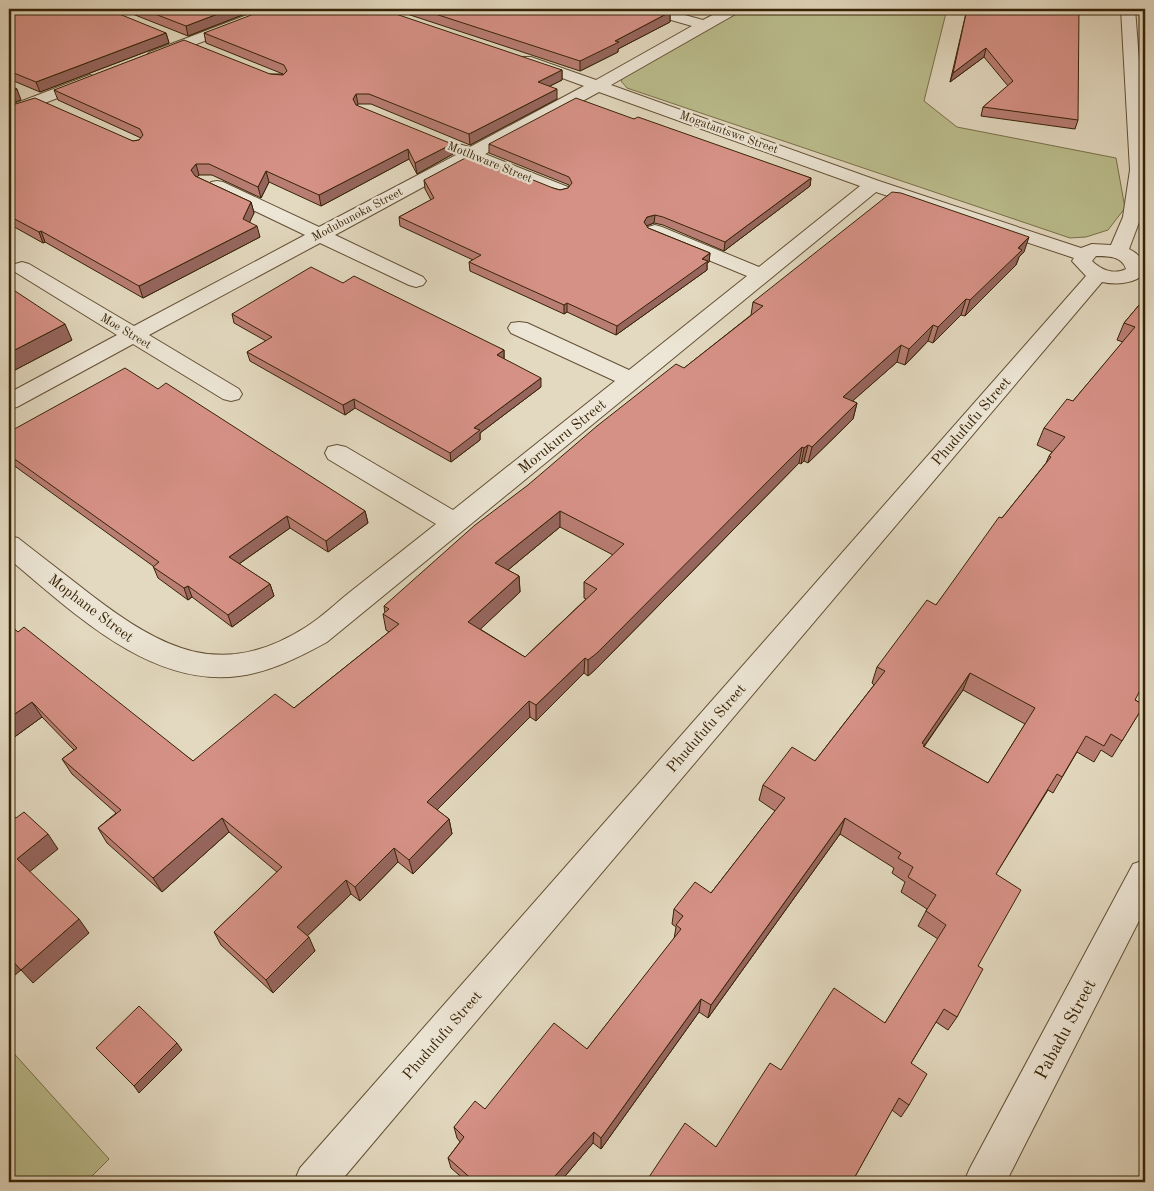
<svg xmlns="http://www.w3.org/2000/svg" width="1154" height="1191" font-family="'Old Standard TT',serif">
<rect width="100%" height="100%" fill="#e3d9c0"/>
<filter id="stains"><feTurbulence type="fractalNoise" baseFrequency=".004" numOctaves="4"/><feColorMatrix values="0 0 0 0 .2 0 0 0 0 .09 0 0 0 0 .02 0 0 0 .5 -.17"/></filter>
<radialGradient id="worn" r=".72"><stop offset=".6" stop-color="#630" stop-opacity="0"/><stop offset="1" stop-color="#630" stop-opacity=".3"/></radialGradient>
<!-- green -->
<path fill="#bbbd8d" stroke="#797049" d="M739,9H947L924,101L957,127L1116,158L1125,208L1108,230L1086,237L1070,238L627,88L621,81L627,71Z
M9,1048L109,1159L86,1182H9Z"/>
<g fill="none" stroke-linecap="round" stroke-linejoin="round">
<defs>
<path id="minor" d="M263,9H282L280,12L160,58H150L147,55L150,52Z
M641,9H663L703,20L724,9H741L739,12L611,85L879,181L1081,248L1092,244L1111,245L1123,217L1130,170L1121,9H1135L1145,136V190L1141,217L1129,249C1139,254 1145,261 1145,272C1137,284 1116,285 1102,282L340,1182H294L300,1168L1086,276L1072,261L1074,258L876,192L327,642C300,657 270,672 239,676C150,688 73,612 9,559V536L18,538C42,557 66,575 90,594C162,649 221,681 306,627C322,617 336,603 350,592C379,569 408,546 436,524L328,459L325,453L328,447L337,445L346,447L453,510L615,381L511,333L508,328L511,323L519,322L527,323L629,370L747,276L648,235L645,231L648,227L655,225L662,227L759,267L860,186L599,92L485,154L568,187L570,191L568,195L561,197L554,195L471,161L335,235L423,277L426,281L423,285L416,287L409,285L320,243L149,335L239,389L242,394L239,399L231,401L223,399L133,344L17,407L9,409V393L117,335L15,272L12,268L15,264L22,262L29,264L134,326L305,235L211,190L208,186L211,182L217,181L223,182L319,227L456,155L449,149L452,145L458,144L470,147L584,86L521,63L518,60L521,57H531L596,80L692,26L643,12ZM1096,256C1108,256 1122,256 1126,269C1114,275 1101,270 1092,261Z
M90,75L96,77L98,80L96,83L9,117V106Z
M1145,860V909L1006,1182H964L970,1168L1133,864Z"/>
</defs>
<!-- minor casing -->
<use href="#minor" stroke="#625034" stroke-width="2"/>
<!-- minor -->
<use href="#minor" fill="#ede6d6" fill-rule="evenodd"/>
</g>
<!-- wall -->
<path fill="#b87d73" stroke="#372305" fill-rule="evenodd" d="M120,9H258L188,36Z
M392,9H659L670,12V22L618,49V52L580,71Z
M669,9H694L686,13Z
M967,9L1078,120L1075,129L981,116L983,107L1008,86L984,57L950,82Z
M13,11L166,33L169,43L40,92L9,79V16L14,14Z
M204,33L562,70V80L550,86L557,99L470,145L371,104H358L357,106L453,154L417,174L409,159L321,206L269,182L261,198L212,175H199L197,177L251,202L254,213L249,222L260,237L143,298L45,242L43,243L9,224V106L133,141L139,140L141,138L58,100L54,90L270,74H283L206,43Z
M634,119L811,178L810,186L724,251L663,225L654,223L646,226L648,228L710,253L709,262L707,263V270L616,335L567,312L564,314L470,271L469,262L473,260L400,226L399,217L431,200L425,189L424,180L553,188L560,190L568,188L569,187V185L489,153V144Z
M1024,252L1019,257L1016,265L965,316L961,315L933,343L928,341L905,365L897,362L852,401L857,403L853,419L808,463L804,461L801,464L799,463L596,669L588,676L584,673L536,721L530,717L437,810L449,819L452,834L413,874L398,862L360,901L351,894L307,936L315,951L273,993L221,945L214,932L277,872L229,832L162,892L107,843L98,828L116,813L72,774L62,759L74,750L42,717L9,741L18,632L193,761L294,708L389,632L386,630L383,614L385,613L384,606L751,315L753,302ZM560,527L613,555L584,582V598L586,599L525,657L480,629L520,592L519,576L508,570Z
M343,283L504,350V359L541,387L480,433V440L451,462L355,408L345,415L250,361L247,352L266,341L234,323L232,314Z
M9,287L72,340L15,370L12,367L9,369Z
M1145,298L1135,700L1144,705L1112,757L1101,750L1094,762L1077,752L1053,793L1048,790L996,874L978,966L957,1017L948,1030L936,1022L911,1063L909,1105L901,1117L892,1110L852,1182H648L649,1177L716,1147L781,1070L885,1023L938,939L918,926L927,909L901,892L905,882L892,873L894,868L840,834L708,1018L699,1012L601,1149L593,1143L561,1181L562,1182H467L451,1168L448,1158L460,1142L457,1138L454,1127L587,1049L674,939L676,927L672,924L674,909L711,893L775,811L759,800L763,785L815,761L874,685L872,683L877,667L936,605L1002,518L1046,463L1049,456L1052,452L1037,445L1044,428L1073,401L1123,342L1117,340L1124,323ZM963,690L1025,724L988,783L924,747Z
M158,389L365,511L368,523L328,552L290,528L239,564L270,584L274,596L232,627L192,597L188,600L158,578L153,566L9,462V432Z"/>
<!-- shaded-wall -->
<path fill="#96665e" stroke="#372305" d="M231,9H258L188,36L186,26Z
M686,9H694L686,13Z
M670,12V22L618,49V52L580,71V61L615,41Z
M166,33L169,43L40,92L36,82Z
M986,48L984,57L950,82L953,73Z
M562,70V80L538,92V82Z
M17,89L21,100L9,104V93Z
M557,89V99L470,145L469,134Z
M356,94L358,104L354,109L353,99Z
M452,144L453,154L417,174L415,163Z
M408,149L409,159L321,206L319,195Z
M196,164L199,175L194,181L191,170Z
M266,171L269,182L261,198L258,187Z
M811,178L810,186L724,251L725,242Z
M251,202L254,213L246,230L243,219Z
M655,215L654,223L646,226L644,222L647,217Z
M257,226L260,237L143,298L139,286Z
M41,231L45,242L43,243L39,232Z
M1029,237L1024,252L1019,257L1016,265L965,316L970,300Z
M710,253L709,262L707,263V270L616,335L617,326Z
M966,299L961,315L933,343L938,327Z
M567,303V312L564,314V305Z
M65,324L72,340L15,370L9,355V353Z
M933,325L928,341L905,365L909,349Z
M901,345L897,362L839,413L843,397Z
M504,350V360L497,355Z
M9,360L12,367L9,369Z
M541,378V387L480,433V440L451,462L450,453L474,428Z
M354,399L355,408L345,415L343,405Z
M857,403L853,419L808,463L812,447Z
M808,445L804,461L801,464L804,448Z
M802,447L799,463L596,669L588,676V660Z
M365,511L368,523L328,552L326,541Z
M560,511V527L497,579L495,563Z
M287,516L290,528L233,568L229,557Z
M519,576L520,592L470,639L468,622Z
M270,584L274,596L232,627L228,615Z
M188,586L192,597L188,600L184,588Z
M585,658L584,673L536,721V705Z
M970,673L963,690L924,746L918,761L922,743Z
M529,701L530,717L430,817L427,802Z
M32,702L42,717L9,741V718Z
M222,818L229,832L162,892L153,878Z
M845,818L840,834L708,1018L711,1005Z
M449,819L452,834L413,874L409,860Z
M48,834L58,849L28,873L17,859Z
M394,848L398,862L360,901L355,887Z
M346,880L351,894L303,940L297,927Z
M79,919L89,933L33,983L21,970Z
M309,937L315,951L273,993L266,980Z
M9,957L21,970L9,980Z
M701,999L699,1012L601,1149V1138Z
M177,1043L182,1050L139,1093L134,1086Z
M594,1132L593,1143L560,1182L555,1176Z"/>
<!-- building -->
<path fill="#d69186" stroke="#372305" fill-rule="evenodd" d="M20,9H107L166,33L36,82L9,71V16L17,13L13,11Z
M142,9H231L186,26Z
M267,9H381L562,70L538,82L557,89L469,134L369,94H356L353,99L356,105L452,144L415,163L408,149L319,195L266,171L258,187L209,164H196L191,170L195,176L251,202L243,219L257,226L139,286L41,231L39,232L9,216V106L35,98L133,141L139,140L143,135L140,129L54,90L184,40L270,74L283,75L287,71L284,65L204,33Z
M420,9H659L670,12L615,41L619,42L580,61Z
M967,9H1079L1078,120L983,107L1013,81L986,48L953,73Z
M9,85L17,89L9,93Z
M576,98L634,119L638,117L811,178L725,242L663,217L655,215L647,217L644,222L648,228L710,253L702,259L708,261L617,326L567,303L564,305L469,262L481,255L399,217L434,198L424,180L471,155L553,188L560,190L568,188L572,183L569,177L489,144Z
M892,192L901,193L1029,237L1018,248L1022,250L970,300L966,299L938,327L933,325L909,349L901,345L843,397L857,403L812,447L808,445L804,448L802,447L597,653L588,660L585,658L536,705L529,701L427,802L449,819L409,860L394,848L355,887L346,880L297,927L309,937L266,980L214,932L282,867L222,818L153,878L98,828L121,810L62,759L77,748L32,702L9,718V624L18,632L24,627L193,761L275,694L294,708L399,624L383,614L389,609L384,606L475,525L528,485L597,426L676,364L684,368L763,306L753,302ZM560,511L624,544L584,582L597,589L525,657L468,622L519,576L495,563Z
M311,267L343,283L354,276L504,350L497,355L541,378L474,428L480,430L450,453L354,399L343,405L247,352L272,337L232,314Z
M9,287L65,324L9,353Z
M1145,298V681L1135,700L1144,705L1122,741L1111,734L1104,746L1086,736L1062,777L1057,774L996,874L1021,890L978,966L983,969L957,1017L944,1009L911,1063L927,1074L909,1105L899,1098L852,1182H655L649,1177L685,1123L716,1147L770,1063L781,1070L834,988L885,1023L946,925L926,911L936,895L908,877L913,867L898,858L901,853L845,818L711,1005L701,999L601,1138L594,1132L555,1176L562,1182H475L448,1158L464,1137L454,1127L475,1101L485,1109L554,1023L587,1049L681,929L676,925L683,916L674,909L695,882L711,893L785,798L763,785L792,747L815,761L885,671L877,667L927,600L936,605L999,517L1002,518L1051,457L1049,456L1065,437L1044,428L1067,399L1073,401L1135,327L1124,323ZM970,673L1035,708L988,783L923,746L925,745L922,743Z
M125,368L158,389L166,383L365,511L326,541L287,516L229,557L270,584L228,615L188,586L184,588L153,567L159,562L9,455V432Z
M9,812L16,818L24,812L48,834L17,859L79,919L21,970L9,957Z
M139,1006L177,1043L134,1086L96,1048Z"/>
<g text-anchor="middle" stroke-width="4.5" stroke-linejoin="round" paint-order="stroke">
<!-- far-street labels -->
<g font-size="12" fill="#372305" stroke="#ede6d6">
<text transform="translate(729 132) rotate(20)" y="4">Mogatantswe Street</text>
<text transform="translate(490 162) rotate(22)" y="4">Motlhware Street</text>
<text transform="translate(357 214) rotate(-28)" y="4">Modubunoka Street</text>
<text transform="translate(126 331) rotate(31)" y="4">Moe Street</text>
</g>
<!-- street labels -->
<g font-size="15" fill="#372305" stroke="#ede6d6">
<text transform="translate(971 421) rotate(-49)" y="5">Phudufufu Street</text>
<text transform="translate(562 436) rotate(-39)" y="5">Morukuru Street</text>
<text transform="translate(91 608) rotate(37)" y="5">Mophane Street</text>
<text transform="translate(706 728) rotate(-49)" y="5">Phudufufu Street</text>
<text transform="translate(442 1035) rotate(-49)" y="5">Phudufufu Street</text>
</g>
<!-- near-street labels -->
<g font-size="18" fill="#372305" stroke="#ede6d6">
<text transform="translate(1065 1029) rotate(-62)" y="6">Pabadu Street</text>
</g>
</g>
<!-- margin -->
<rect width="1154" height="1191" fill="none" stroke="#e3d9c0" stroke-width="30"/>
<rect x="10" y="10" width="1134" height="1171" fill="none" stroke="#372305" stroke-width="2.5"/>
<rect x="15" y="15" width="1124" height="1161" fill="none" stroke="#372305"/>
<rect width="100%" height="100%" filter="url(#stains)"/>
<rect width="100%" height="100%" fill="url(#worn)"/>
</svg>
